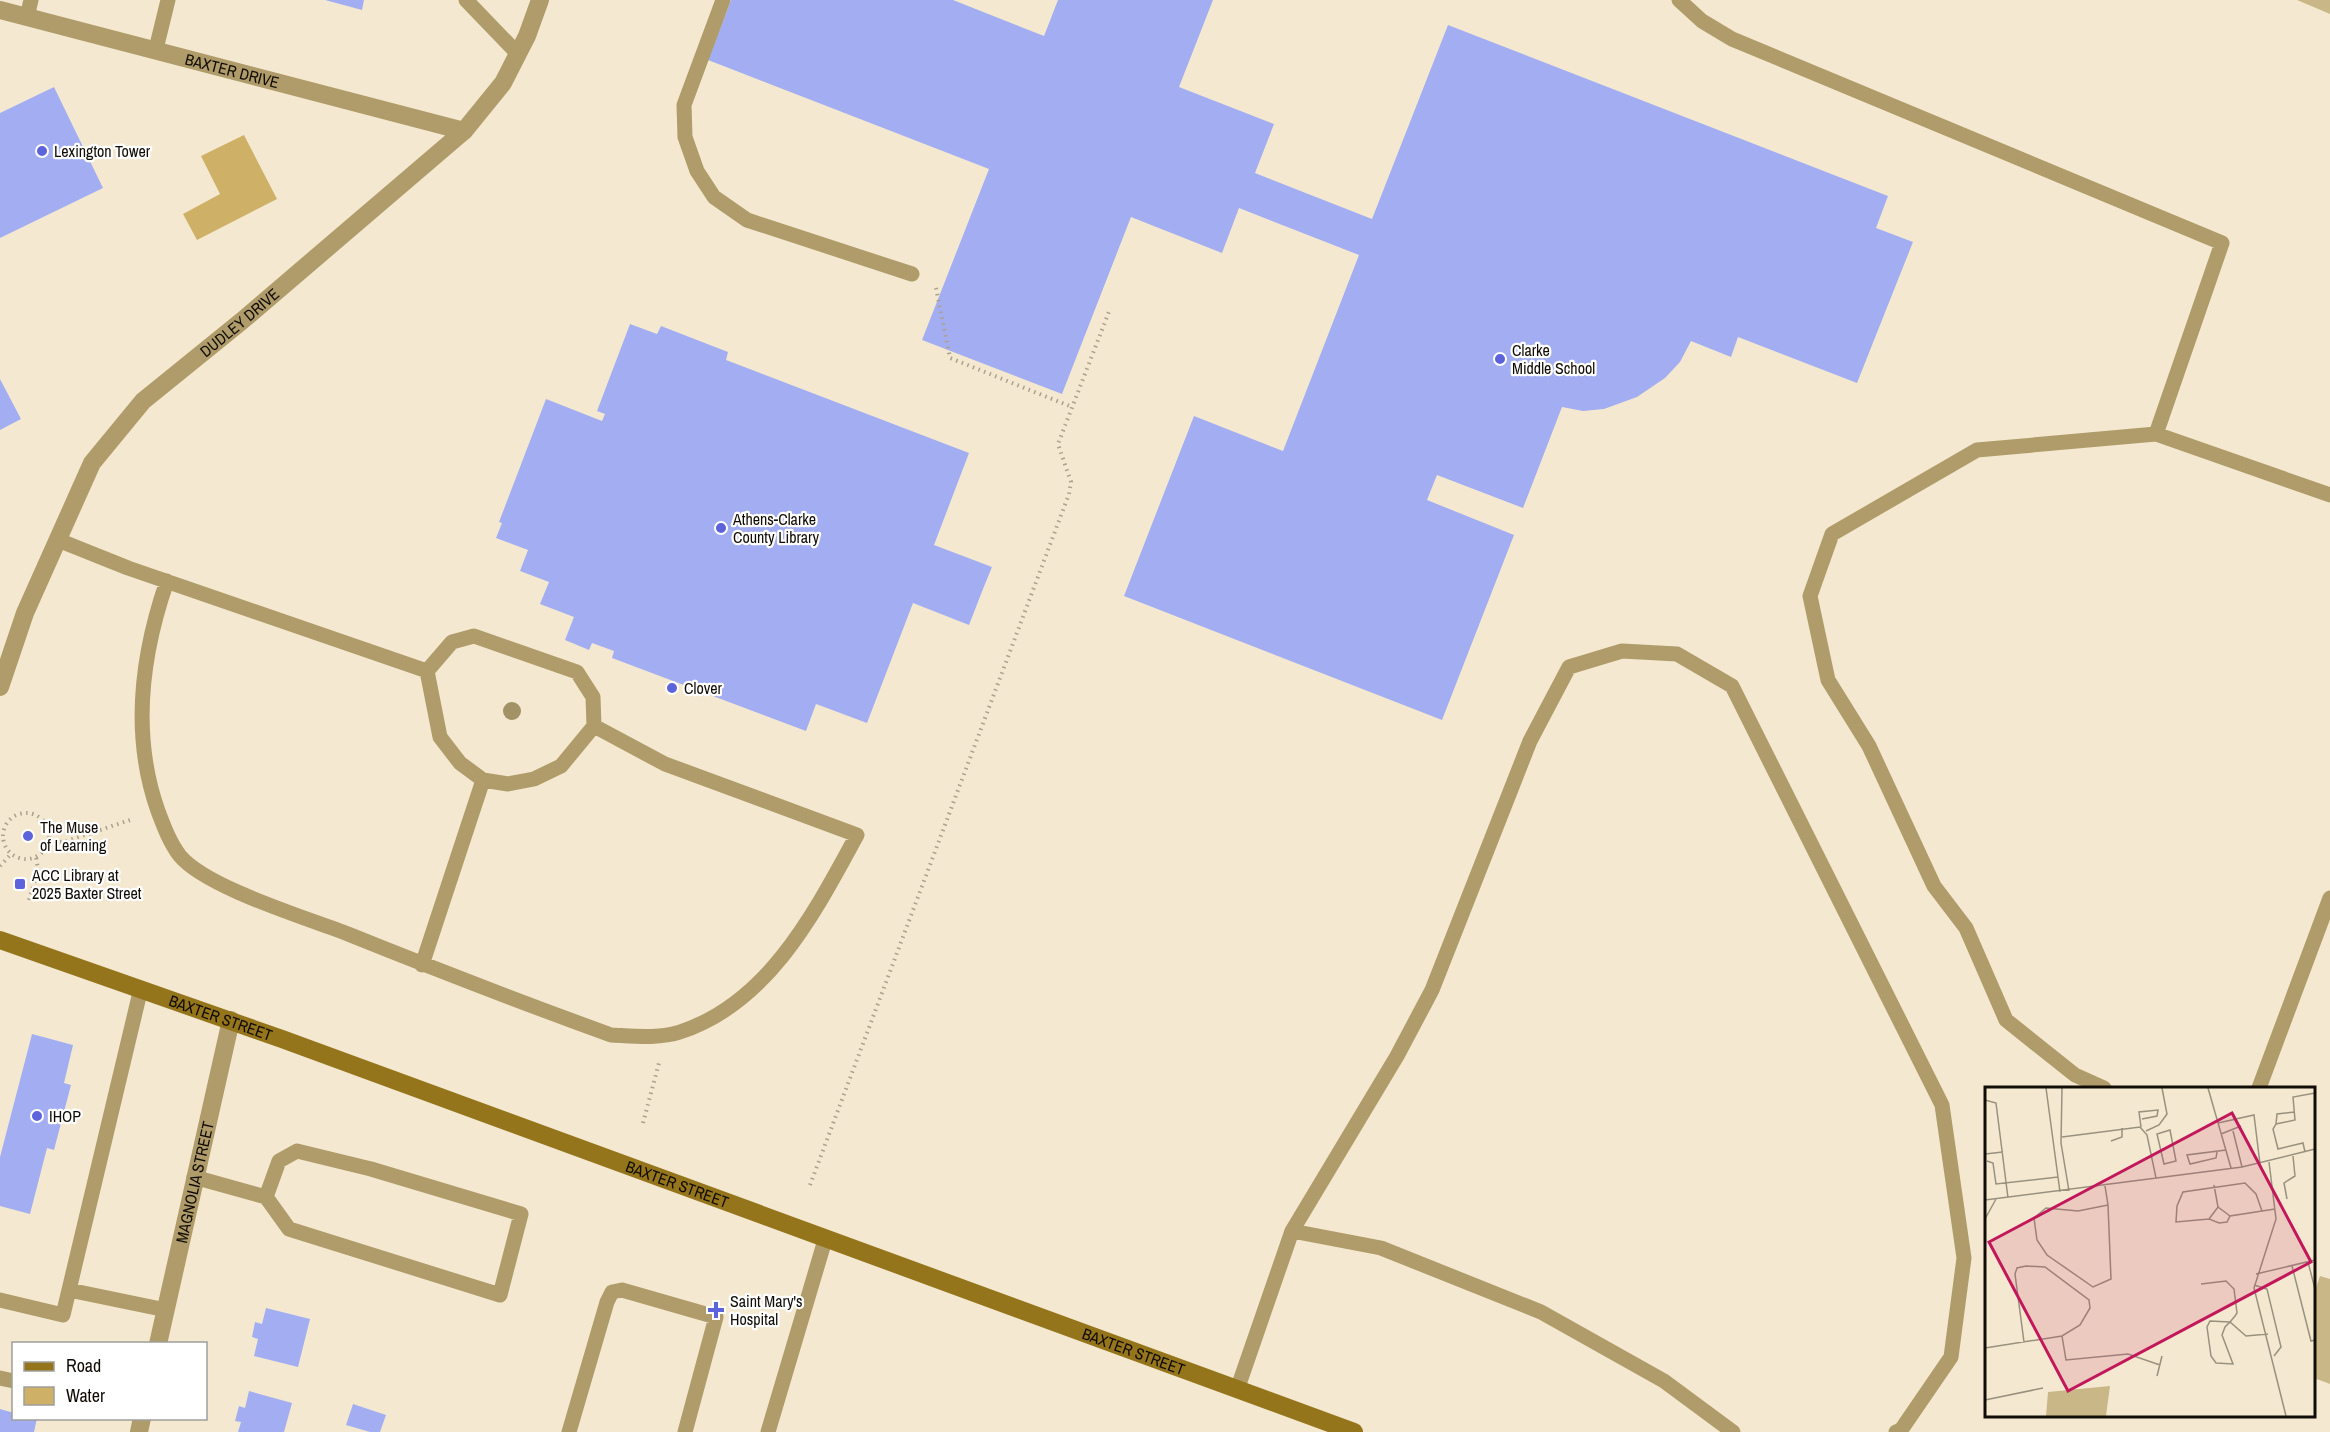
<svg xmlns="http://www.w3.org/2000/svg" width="2330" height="1432" font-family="'Archivo Narrow',sans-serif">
<rect width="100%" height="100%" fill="#f4e9d0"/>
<!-- green -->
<path fill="#cab788" d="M2297,0H2330V14Z
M2320,1276L2330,1279V1384L2314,1378V1293Z"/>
<!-- water -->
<path fill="#ceb167" d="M244,135L277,199L197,240L183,214L220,194L201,156Z"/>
<!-- building -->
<path fill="#a3aef2" d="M325,0H364L362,10Z
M731,0H953L1044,36L1058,0H1213L1179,87L1274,124L1255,173L1372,219L1448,25L1888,196L1876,228L1913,242L1857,383L1738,337L1731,357L1691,341L1680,362L1665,378L1637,397L1604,409L1583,411L1562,407L1523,508L1437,475L1427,500L1514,535L1442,720L1124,596L1194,416L1283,451L1359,255L1239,208L1222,253L1131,217L1062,394L922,340L989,169L708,60Z
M54,87L103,188L0,238V113Z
M630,324L657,334L661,326L728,352L726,360L969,453L934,545L992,567L983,589L969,625L913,603L867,723L816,704L806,731L612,658L614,651L592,643L589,650L565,640L574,617L540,604L549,582L520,571L528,550L496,538L502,523L499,522L546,399L602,421L605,414L597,411Z
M0,379L21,419L0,430Z
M32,1034L73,1045L64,1083L71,1085L54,1150L47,1148L30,1214L0,1206V1157Z
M266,1308L310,1319L298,1367L254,1356L258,1339L252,1337L255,1322L262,1324Z
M249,1391L292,1403L284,1432H238L241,1422L235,1421L239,1406L245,1408Z
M353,1404L386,1415L380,1432H370L346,1425Z
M0,1409L14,1413V1418H37L34,1432H0Z"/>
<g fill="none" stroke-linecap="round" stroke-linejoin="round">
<!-- path -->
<path stroke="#aaa18e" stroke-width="4" stroke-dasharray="1.5 4.5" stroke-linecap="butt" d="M936,288L950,358L1072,407
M3 836a23 23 0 1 1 46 0a23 23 0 1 1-46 0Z
M48,841L64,842L133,819
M0,866L12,853
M29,900L38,870L36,856
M643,1123L659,1063
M810,1185L1069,494L1071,482L1058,444L1110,309"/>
<!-- lane -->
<path stroke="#b09c6a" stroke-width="15" d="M466,0L518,54
M723,0L684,105L685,137L697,171L714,197L747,220L912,274
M1679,0L1702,21L1732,39L2222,243L2156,434
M27,17L31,0
M156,49L168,0
M58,540L128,568L427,671
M167,581C141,656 131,735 158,811C164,827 170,843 180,856C207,888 307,918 348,934C435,969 523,1003 611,1035C633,1036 659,1039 680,1032C769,1003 815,912 857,835L665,764L594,726
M474,636L577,672L593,697L594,726L561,766L534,779L508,784L483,780L460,763L440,737L427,671L452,642Z
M422,965L483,780
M2104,1088L2075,1075L2006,1020L1966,928L1934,886L1869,746L1828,680L1810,596L1832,534L1977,450L2156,434L2330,495
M2259,1088L2330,898
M194,1177L266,1197L289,1229L500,1295L521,1214L371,1169L297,1151L279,1161L266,1197
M1292,1231L1381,1248L1541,1312L1664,1381L1733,1432
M69,1290L166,1310
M0,1300L63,1315L141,988
M0,1378L14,1381
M1237,1390L1292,1231L1397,1056L1432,990L1530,741L1569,667L1622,651L1677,654L1732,686L1942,1105L1964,1258L1951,1357L1901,1430L1896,1432
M569,1432L607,1302L612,1292L622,1290L716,1317L685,1432
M768,1432L825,1240"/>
<!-- street -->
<g stroke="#b09c6a" stroke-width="18">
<path id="s1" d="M0,10L464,131"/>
<path id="s2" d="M0,687L25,613L92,463L143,401L243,320L464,131L503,83L527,36L540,0"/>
<path id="s3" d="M158,1344L231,1020"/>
<path d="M139,1432L142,1418"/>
</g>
<!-- secondary -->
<path stroke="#94751b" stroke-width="18" id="s4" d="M0,940L282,1039L1354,1432"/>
</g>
<!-- trees -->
<circle fill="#a29266" cx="512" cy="711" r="9"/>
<!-- markers -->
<g fill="#5d63db" stroke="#fff" stroke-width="2">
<circle cx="42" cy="151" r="6"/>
<circle cx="1500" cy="359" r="6"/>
<circle cx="721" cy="528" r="6"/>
<circle cx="672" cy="688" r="6"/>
<circle cx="28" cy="836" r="6"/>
<rect x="14" y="878" width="12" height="12" rx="3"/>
<circle cx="37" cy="1116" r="6"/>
<path d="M713 1301h6v6h6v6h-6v6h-6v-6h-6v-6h6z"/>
</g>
<g text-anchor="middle" stroke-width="4.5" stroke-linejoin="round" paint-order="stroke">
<!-- street labels -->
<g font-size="16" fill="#100c05" stroke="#fff">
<text dy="6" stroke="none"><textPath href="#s1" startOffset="240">BAXTER DRIVE</textPath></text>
<text dy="6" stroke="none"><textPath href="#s2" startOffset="447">DUDLEY DRIVE</textPath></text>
<text dy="6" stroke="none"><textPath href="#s4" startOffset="234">BAXTER STREET</textPath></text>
<text dy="6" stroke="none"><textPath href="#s3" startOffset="166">MAGNOLIA STREET</textPath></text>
<text dy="6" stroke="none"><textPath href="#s4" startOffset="720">BAXTER STREET</textPath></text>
<text dy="6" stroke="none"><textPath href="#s4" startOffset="1206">BAXTER STREET</textPath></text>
</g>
<!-- poi labels -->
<g font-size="16" fill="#100c05" stroke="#fff" text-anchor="start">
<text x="54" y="157">Lexington Tower</text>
<text x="1512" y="356">Clarke<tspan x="1512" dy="18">Middle School</tspan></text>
<text x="733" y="525">Athens-Clarke<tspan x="733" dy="18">County Library</tspan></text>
<text x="684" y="694">Clover</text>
<text x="40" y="833">The Muse<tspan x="40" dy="18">of Learning</tspan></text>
<text x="32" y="881">ACC Library at<tspan x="32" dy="18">2025 Baxter Street</tspan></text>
<text x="49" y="1122">IHOP</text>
<text x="730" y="1307">Saint Mary's<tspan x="730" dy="18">Hospital</tspan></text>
</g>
</g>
<!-- overview -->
<g transform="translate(1985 1087)">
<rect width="330" height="330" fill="#f4e9d0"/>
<path d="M125,299L121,329H61L63,305Z" fill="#cab788"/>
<path fill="none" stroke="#99917f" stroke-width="1.5" d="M61,1L75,105M77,1L76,56L84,104M223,1L246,81M0,13L11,16L23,111M233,36L269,28L275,77M291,37L292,27L309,25M156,40L154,25L173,23L172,29L157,32M185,43L191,74L179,77L172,47ZM161,44L174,38L182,27L177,1M248,44L257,80M236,47L256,39M77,50L155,40L162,48L171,91M126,54L137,50V41M232,65L231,71L205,77L202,68L241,63M320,65L318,56L293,62L288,42L291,37L310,33L308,10L330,6M0,67L18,65M2,74L8,76L11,97L73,90M284,75L291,132L269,201L301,329M229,98L233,120M120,99L123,118L126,192L108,200L62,168L52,153L49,131L61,121L93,124L123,118M302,112L299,96L310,89L308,69M0,113L257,80L330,62M245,129L233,120L224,132L234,136L242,135L245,129L290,122M0,132L11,112M224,132L191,135L192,119L198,105L260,96L271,107L277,124M323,175L330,202M307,179L326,254L330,253M271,187L330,173M216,197L241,194L249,202L252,226L250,229L245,235L240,240L237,248L248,277L231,276L226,269L222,240L225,234L245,235L261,249L283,247M269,198L282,202L296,260L289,269M77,249L81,273L143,267L175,278M0,261L77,249L95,238L105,221L104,213L60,180L41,179L32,181L30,187L39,255M172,289L177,269M0,313L58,301"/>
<path fill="#c2185b" fill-opacity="0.15" stroke="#c2185b" stroke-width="3" d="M247,26L326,175L83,304L4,155Z"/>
<rect width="330" height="330" fill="none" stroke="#100c05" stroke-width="3"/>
</g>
<!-- legend -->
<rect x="12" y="1342" width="195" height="78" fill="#ffffff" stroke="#9f9e9b" stroke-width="1.5"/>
<rect x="24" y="1362" width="30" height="9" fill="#94751b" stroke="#9f9e9b" stroke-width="1.5"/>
<text x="66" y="1372" font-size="18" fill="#100c05">Road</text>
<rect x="24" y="1387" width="30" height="18" fill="#ceb167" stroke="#9f9e9b" stroke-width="1.5"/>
<text x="66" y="1402" font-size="18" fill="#100c05">Water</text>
</svg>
